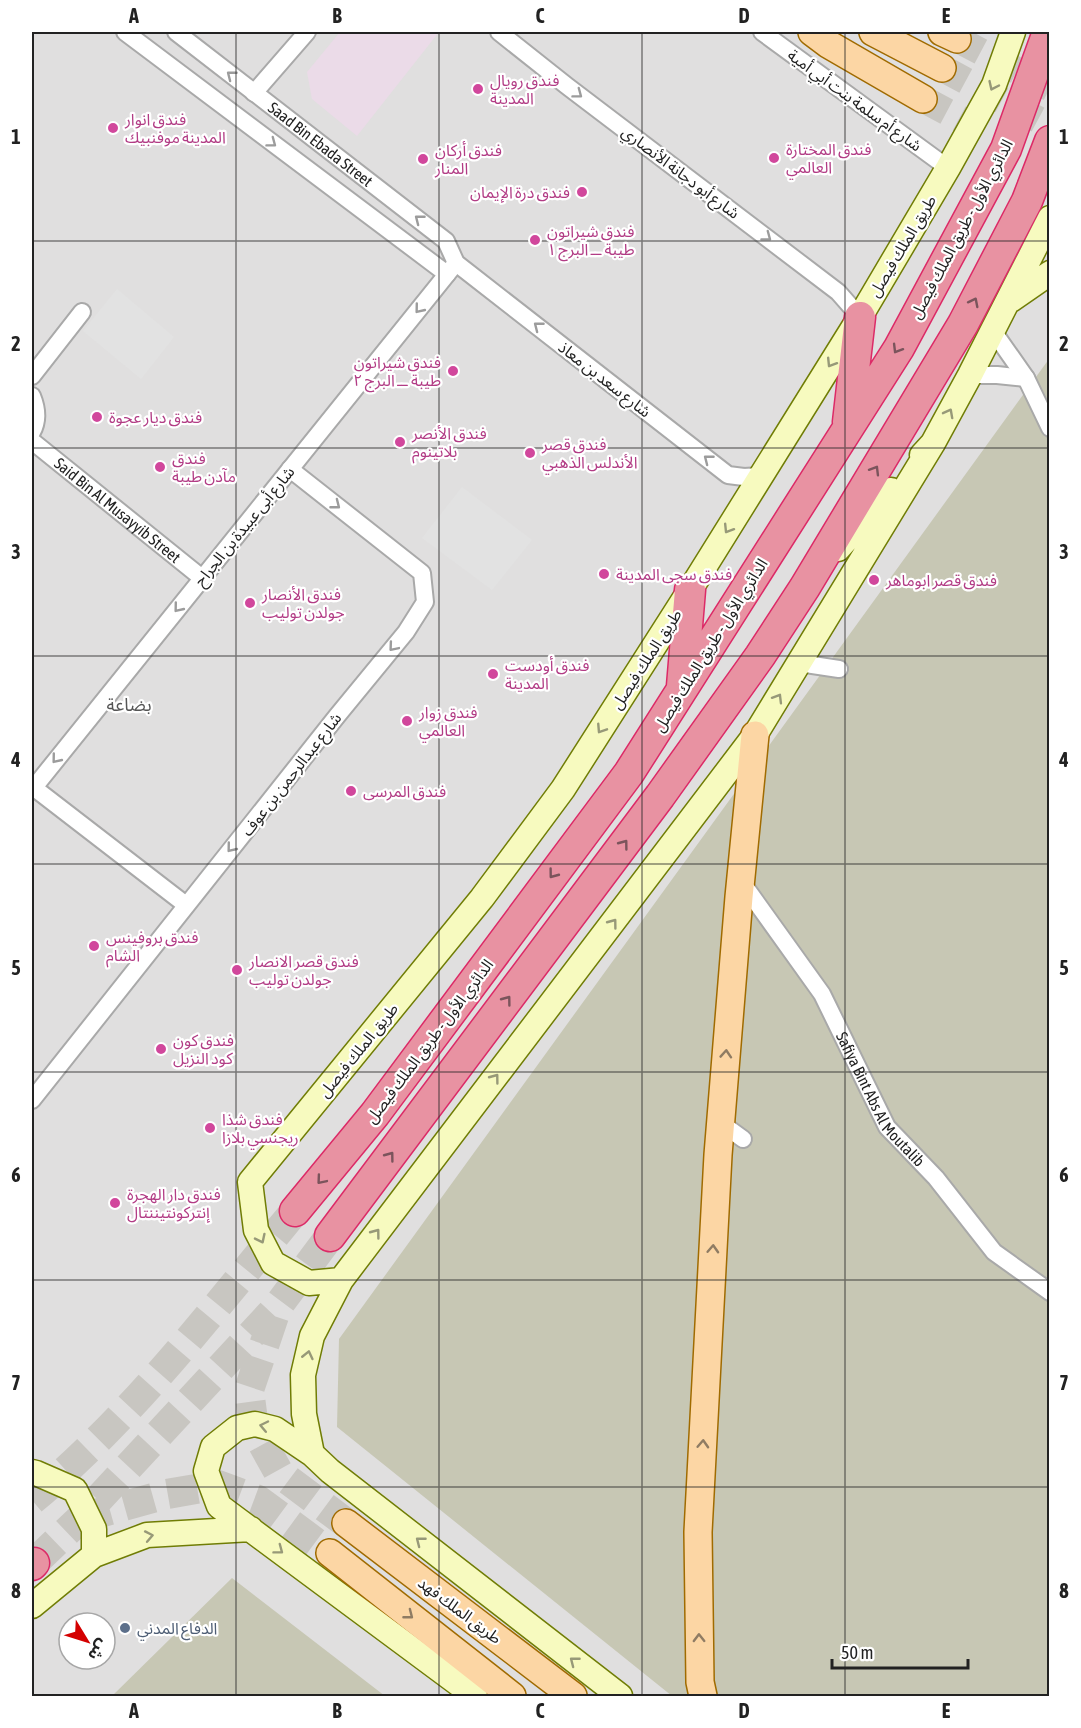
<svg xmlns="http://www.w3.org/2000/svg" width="1081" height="1728" font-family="'Asap Condensed','Noto Sans Arabic',sans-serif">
<rect width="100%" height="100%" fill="#f2efe9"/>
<!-- residential -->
<path fill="#e0dfdf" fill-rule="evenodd" d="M32,32H1049V1696H32ZM69,1623H105V1659H69Z"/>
<!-- industrial -->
<path fill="#ebdbe8" d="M340,32H439L357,136L312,99L307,72Z"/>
<!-- construction -->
<path fill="#c7c7b4" d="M1049,359V1696H672L337,1427L339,1339Z
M232,1578L385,1696H112Z"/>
<!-- parking -->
<path fill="#e2e2e2" d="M117,289L174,337L141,379L83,331Z
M462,487L532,540L492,590L422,538Z"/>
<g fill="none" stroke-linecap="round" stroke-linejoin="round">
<!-- primary-tunnel -->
<path stroke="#c8c6c1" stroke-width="27" stroke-dasharray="27 14" stroke-linecap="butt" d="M957,39L1050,88
M942,68L1050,126
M923,99L1050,167"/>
<!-- highway-tunnel -->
<path stroke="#c8c6c1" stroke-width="30" stroke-dasharray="30 15" stroke-linecap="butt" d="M274,1316L249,1390L254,1428L279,1473L346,1523
M32,1500C132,1417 212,1311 295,1211
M81,1518L167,1494L218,1485L258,1500L330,1553
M34,1563L81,1518L278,1306L330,1236"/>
<defs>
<g id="street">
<path d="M125,32L447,274"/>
<path id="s1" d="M176,32L446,241L456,263L728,475L744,477L760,476"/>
<path d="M499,32L567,86L838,292L860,317"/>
<path d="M762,32L948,168"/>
<path d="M254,93L307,32"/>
<path d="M993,331L1026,378L1050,428"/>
<path d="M970,375H997L1026,378"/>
<path d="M32,376L82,312"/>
<path d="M32,396C37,408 38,421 32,432"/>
<path id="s2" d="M32,441L202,578"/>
<path d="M799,663L839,669"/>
<path d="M33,787L186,905"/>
<path d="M32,790L456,263"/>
<path id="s3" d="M741,881L822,994L887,1127L936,1178L994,1252L1050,1292"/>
<path d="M32,1100L337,716L406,632L425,602L422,573L290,469"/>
<path d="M721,1123L743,1139"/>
</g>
<path id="secondary" d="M1011,300L1050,273
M922,455L933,443L970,375L1050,218
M838,549L891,490
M341,1280L309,1283L273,1263L256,1230L250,1182L482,898L563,789L690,590L860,317L948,168L994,85L1013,32
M312,1454L304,1414L303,1375L312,1336L341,1280L755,735L933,443
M32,1472L36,1473L75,1490L94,1529V1555
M32,1606L94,1555L147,1535L251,1529
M475,1696L219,1506L206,1471L213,1447L237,1428L255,1424L275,1429L312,1454L330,1471L620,1696"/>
<path id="primary" d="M812,32L828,44L923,99
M873,32L942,68
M942,32L957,39
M346,1523L573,1696
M330,1553L512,1696
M703,1696L700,1682L698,1532L718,1155L739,897L755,735"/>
<path id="highway" d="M848,422L860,317
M682,686L690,590
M295,1211L375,1114L629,773L899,348L1006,149L1048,32
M330,1236L660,796L760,656L805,587L963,324L1027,201L1050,141
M32,1565L34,1563"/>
</defs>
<!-- street casing -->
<use href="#street" stroke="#a9a9a9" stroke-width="20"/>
<!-- secondary casing -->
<use href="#secondary" stroke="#707d05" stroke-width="27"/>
<!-- primary casing -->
<use href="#primary" stroke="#a06b00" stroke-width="30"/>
<!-- highway casing -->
<use href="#highway" stroke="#dc2a67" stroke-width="33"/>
<!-- street -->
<use href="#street" stroke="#fff" stroke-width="16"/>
<!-- secondary -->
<use href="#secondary" stroke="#f7fabf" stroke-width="24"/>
<!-- primary -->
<use href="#primary" stroke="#fcd6a4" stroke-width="27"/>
<!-- highway -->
<use href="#highway" stroke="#e892a2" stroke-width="30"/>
</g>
<!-- one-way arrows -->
<defs><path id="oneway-chevron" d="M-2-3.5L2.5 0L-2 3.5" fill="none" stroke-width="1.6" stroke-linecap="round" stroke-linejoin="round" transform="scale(1.5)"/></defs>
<g stroke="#9c9c9c">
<use href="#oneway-chevron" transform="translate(231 75) rotate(-142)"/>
<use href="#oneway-chevron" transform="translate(578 94) rotate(37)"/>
<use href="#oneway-chevron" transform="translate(272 143) rotate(37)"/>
<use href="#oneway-chevron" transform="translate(419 219) rotate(-142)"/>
<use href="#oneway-chevron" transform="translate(767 237) rotate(37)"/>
<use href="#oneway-chevron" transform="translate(419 309) rotate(129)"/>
<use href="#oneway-chevron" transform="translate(538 326) rotate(-142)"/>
<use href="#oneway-chevron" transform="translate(708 459) rotate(-142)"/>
<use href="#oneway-chevron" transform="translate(336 505) rotate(38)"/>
<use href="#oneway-chevron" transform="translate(178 608) rotate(129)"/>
<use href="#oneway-chevron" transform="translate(393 647) rotate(130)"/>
<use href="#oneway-chevron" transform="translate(56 759) rotate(129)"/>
<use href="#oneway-chevron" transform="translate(231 848) rotate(129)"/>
</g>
<g stroke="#979978">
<use href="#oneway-chevron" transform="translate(993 86) rotate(115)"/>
<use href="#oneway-chevron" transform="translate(831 363) rotate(122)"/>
<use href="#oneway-chevron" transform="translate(949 413) rotate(-62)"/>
<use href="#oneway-chevron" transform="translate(728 529) rotate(122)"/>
<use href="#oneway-chevron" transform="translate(778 698) rotate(-59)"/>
<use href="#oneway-chevron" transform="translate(601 729) rotate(123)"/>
<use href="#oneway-chevron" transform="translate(613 923) rotate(-53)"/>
<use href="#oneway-chevron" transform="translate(495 1078) rotate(-53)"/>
<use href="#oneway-chevron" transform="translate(376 1233) rotate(-53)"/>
<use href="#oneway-chevron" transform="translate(261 1239) rotate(64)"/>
<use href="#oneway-chevron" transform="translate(308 1355) rotate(-77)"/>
<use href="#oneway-chevron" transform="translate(264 1426) rotate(-168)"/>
<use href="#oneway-chevron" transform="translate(149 1536) rotate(-11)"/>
<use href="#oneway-chevron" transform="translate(420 1541) rotate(-142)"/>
<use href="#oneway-chevron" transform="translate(279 1550) rotate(37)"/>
<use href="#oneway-chevron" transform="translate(574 1661) rotate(-142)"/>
</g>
<g stroke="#7b545c">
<use href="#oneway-chevron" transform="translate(974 302) rotate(-63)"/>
<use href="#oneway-chevron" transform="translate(897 349) rotate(121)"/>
<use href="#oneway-chevron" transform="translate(875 470) rotate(-59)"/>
<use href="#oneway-chevron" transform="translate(624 844) rotate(-53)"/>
<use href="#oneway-chevron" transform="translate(553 874) rotate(127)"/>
<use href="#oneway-chevron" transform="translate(507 1000) rotate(-53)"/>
<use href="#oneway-chevron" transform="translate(390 1156) rotate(-53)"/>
<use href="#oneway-chevron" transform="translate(321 1180) rotate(130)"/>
</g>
<g stroke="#8f7c63">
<use href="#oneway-chevron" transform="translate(726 1054) rotate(-86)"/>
<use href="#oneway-chevron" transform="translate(713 1249) rotate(-87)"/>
<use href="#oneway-chevron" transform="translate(703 1444) rotate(-87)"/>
<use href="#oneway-chevron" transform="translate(409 1615) rotate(38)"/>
<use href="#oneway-chevron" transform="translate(699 1638) rotate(-91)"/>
</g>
<!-- grid -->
<path fill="none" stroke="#222" stroke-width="1.5" stroke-opacity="0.55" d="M236,32V1696M439,32V1696M642,32V1696M845,32V1696M32,241H1050M32,448H1050M32,656H1050M32,864H1050M32,1072H1050M32,1280H1050M32,1487H1050"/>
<!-- markers -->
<g fill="#d1479c" stroke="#fff" stroke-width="2">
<circle cx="478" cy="89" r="6"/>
<circle cx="113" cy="128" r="6"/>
<circle cx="774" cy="158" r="6"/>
<circle cx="423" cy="159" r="6"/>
<circle cx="582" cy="192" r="6"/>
<circle cx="535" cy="240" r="6"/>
<circle cx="453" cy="371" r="6"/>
<circle cx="97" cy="417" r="6"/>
<circle cx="400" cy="442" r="6"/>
<circle cx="530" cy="453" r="6"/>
<circle cx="160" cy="467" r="6"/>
<circle cx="604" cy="574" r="6"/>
<circle cx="874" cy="580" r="6"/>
<circle cx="250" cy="603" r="6"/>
<circle cx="493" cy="674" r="6"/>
<circle cx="407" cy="721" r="6"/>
<circle cx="351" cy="791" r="6"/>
<circle cx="94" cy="946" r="6"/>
<circle cx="237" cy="970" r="6"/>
<circle cx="161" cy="1049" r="6"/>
<circle cx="210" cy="1128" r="6"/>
<circle cx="115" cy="1203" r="6"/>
</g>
<circle fill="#5c6f8a" stroke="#fff" stroke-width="2" cx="125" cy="1628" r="6"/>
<g text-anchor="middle" stroke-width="4.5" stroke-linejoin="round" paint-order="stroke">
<!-- hotel labels -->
<g font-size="16" fill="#b23c85" stroke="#fff" text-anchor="start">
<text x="490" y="86">فندق رويال<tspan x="490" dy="18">المدينة</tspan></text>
<text x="125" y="125">فندق انوار<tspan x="125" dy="18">المدينة موفنبيك</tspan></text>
<text x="786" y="155">فندق المختارة<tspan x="786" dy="18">العالمي</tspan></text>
<text x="435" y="156">فندق أركان<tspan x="435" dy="18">المنار</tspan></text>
<text x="570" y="198" text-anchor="end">فندق درة الإيمان</text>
<text x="547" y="237">فندق شيراتون<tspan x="547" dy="18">طيبة ــ البرج ١</tspan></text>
<text x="441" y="368" text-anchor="end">فندق شيراتون<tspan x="441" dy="18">طيبة ــ البرج ٢</tspan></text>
<text x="109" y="423">فندق ديار عجوة</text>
<text x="412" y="439">فندق الأنصر<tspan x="412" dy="18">بلاتينوم</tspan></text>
<text x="542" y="450">فندق قصر<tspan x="542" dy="18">الأندلس الذهبي</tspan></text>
<text x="172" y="464">فندق<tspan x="172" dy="18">مآدن طيبة</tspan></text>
<text x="616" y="580">فندق سجى المدينة</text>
<text x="886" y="586">فندق قصر ابوماهر</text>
<text x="262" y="600">فندق الأنصار<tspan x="262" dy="18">جولدن توليب</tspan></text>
<text x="505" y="671">فندق أودست<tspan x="505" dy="18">المدينة</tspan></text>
<text x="419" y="718">فندق زوار<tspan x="419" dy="18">العالمي</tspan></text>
<text x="363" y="797">فندق المرسى</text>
<text x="106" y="943">فندق بروفينس<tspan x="106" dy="18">الشام</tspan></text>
<text x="249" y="967">فندق قصر الانصار<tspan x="249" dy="18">جولدن توليب</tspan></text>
<text x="173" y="1046">فندق كون<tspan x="173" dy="18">كود النزيل</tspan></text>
<text x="222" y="1125">فندق شذا<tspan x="222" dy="18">ريجنسي بلازا</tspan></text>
<text x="127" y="1200">فندق دار الهجرة<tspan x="127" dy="18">إنتركونتيننتال</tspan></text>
</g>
<!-- street labels -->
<g font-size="16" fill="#222" stroke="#fff">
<text transform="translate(855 100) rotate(36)" y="6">شارع أم سلمة بنت أبي أمية</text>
<text dy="6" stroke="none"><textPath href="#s1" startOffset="183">Saad Bin Ebada Street</textPath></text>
<text transform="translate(681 172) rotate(37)" y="6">شارع أبو دجانة الأنصاري</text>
<text transform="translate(961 229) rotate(-62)" y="6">الدائري الأول - طريق الملك فيصل</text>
<text transform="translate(902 246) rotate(-59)" y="6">طريق الملك فيصل</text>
<text transform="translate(605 379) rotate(38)" y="6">شارع سعد بن معاذ</text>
<text dy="6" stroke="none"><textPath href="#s2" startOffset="110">Said Bin Al Musayyib Street</textPath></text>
<text transform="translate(244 526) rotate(-51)" y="6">شارع أبى عبيدة بن الجراح</text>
<text transform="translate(710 645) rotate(-58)" y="6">الدائري الأول - طريق الملك فيصل</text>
<text transform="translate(646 659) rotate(-57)" y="6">طريق الملك فيصل</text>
<text transform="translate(291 774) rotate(-52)" y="6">شارع عبدالرحمن بن عوف</text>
<text transform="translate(429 1041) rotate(-53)" y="6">الدائري الأول - طريق الملك فيصل</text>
<text transform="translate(358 1050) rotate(-51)" y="6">طريق الملك فيصل</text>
<text dy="6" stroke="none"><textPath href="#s3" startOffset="260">Safiya Bint Abs Al Moutalib</textPath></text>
<text transform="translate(460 1610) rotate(37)" y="6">طريق الملك فهد</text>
</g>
<!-- service labels -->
<g font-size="16" fill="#4e5e75" stroke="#fff" text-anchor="start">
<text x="137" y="1634">الدفاع المدني</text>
</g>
<!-- neighbourhood labels -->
<g font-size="18" fill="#555" stroke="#fff">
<text x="129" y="711">بضاعة</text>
</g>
</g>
<!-- border -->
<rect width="1081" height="1728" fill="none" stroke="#ffffff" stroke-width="66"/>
<!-- north arrow -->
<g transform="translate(87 1641) rotate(128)"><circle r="28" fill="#ffffff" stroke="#a7a7a7" stroke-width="1.5"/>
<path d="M0-4.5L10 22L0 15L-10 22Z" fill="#d40000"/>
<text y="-9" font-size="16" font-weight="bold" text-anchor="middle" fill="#222222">ش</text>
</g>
<!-- scale -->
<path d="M832 1659v9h136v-9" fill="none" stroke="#222222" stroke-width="3"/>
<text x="841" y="1659" font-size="18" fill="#222222" stroke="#ffffff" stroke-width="4.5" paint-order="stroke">50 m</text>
<rect x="33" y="33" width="1015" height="1662" fill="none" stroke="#222" stroke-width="2"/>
<g font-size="20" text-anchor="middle" font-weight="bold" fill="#222">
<text x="134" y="23">A</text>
<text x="337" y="23">B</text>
<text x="540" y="23">C</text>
<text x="744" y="23">D</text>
<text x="946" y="23">E</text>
<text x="16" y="144">1</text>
<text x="1064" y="144">1</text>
<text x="16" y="351">2</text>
<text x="1064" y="351">2</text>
<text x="16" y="559">3</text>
<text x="1064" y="559">3</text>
<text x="16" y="767">4</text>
<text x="1064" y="767">4</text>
<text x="16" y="975">5</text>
<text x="1064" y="975">5</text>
<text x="16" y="1182">6</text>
<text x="1064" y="1182">6</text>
<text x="16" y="1390">7</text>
<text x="1064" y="1390">7</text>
<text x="16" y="1598">8</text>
<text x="1064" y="1598">8</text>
<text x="134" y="1718">A</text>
<text x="337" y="1718">B</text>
<text x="540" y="1718">C</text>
<text x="744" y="1718">D</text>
<text x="946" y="1718">E</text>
</g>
</svg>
